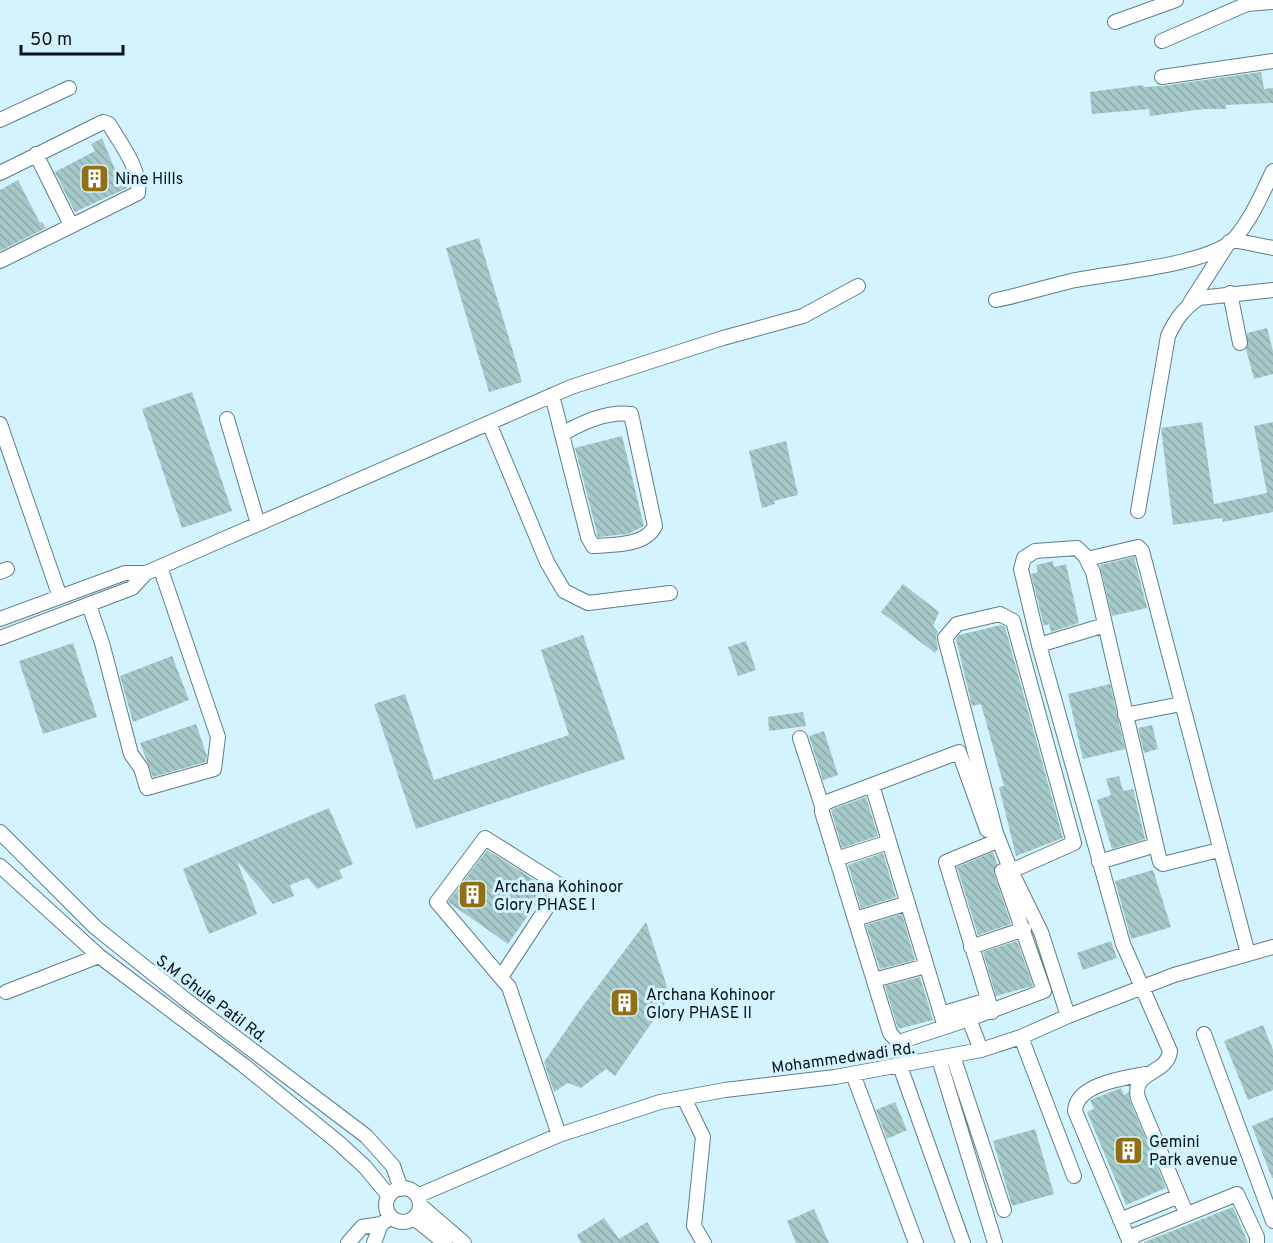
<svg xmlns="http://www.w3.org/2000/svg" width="1273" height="1243" font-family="Overpass,sans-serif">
<defs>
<pattern id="building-back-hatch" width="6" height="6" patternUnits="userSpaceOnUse" patternTransform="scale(1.5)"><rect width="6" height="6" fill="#a5c8c8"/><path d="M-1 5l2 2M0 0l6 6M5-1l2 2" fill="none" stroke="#8dabab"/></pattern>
</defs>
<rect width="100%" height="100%" fill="#d3f3ff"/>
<!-- building -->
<path fill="url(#building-back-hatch)" d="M1261,72L1264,89L1273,88V103L1226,105V109H1204L1150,116L1149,109L1092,114L1090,92L1143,85V87L1163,86Z
M102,138L116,172L127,188L75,212L55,172L95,151L91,144Z
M18,180L40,223L42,222L46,228L0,251V190Z
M479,238L522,382L489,392L446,248Z
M1267,328L1273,351V374L1254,379L1246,349L1247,333Z
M192,392L232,511L182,528L142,409Z
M1202,422L1214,504L1267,493L1254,426L1273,422V512L1223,522L1222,518L1173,525L1161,428Z
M622,436L644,526L628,534L598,537L575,448Z
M786,441L798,495L774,501L775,504L762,508L749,451Z
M1134,557L1147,608L1112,616L1100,565Z
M1053,561L1054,567L1066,564L1079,623L1051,632L1049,624L1044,626L1031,574L1038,572L1036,565Z
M903,584L939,612L933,626L938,632L936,637L938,649L935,653L881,612Z
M1001,625L1005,627L1063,838L1016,856L999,787L1004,786L981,704L972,706L956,639L959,635Z
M583,635L625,759L416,829L374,704L405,694L434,780L569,735L541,650Z
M746,641L756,670L738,676L728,647Z
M73,643L97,717L43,734L19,661Z
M172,656L189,700L133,722L120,676Z
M1110,684L1125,749L1083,759L1068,694Z
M803,712L806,726L769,731L768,717Z
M196,724L207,756L206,762L153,777L140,743Z
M1152,725L1158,749L1144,753L1138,728Z
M824,731L838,775L823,780L809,736Z
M1119,776L1123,791L1133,789L1145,839L1112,849L1097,800L1111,795L1106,779Z
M866,797L878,836L842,848L831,810Z
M329,808L353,864L339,870L343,878L317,889L308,878L290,885L294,896L273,904L237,861L257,914L209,934L183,869Z
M487,850L547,888L508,944L448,902Z
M993,852L997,864L994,874L1011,924L978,935L957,867Z
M883,853L896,897L861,908L848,865Z
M1153,870L1171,927L1131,939L1115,881Z
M902,914L915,960L880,969L866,925Z
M646,922L670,996L615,1076L606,1069L581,1088L568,1083L554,1092L544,1062L580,1010Z
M1017,941L1033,986L996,996L983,952Z
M1111,941L1117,958L1083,970L1077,953Z
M920,977L933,1020L898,1029L885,986Z
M1263,1025L1273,1050V1090L1248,1100L1224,1041Z
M1121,1088L1124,1095L1129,1092L1130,1101L1166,1188L1126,1205L1087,1112L1094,1109L1090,1100Z
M895,1102L907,1130L887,1139L876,1110Z
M1273,1117V1178H1272L1252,1126Z
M1035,1129L1054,1194L1012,1206L993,1141Z
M1233,1207L1248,1243H1144V1242Z
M814,1209L829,1243H796L787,1221Z
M604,1218L619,1239L647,1222L660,1243H581L577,1235Z"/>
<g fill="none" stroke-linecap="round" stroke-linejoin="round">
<defs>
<path id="minor" d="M1115,22L1176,0
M1162,41L1247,4L1273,2
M1162,77L1273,61
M0,120L69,88
M36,154L71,225
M0,173L103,122L109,124C120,143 141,169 138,193L0,261
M1233,240L1273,248
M1230,293L1240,343
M996,300C1021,295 1046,287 1071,281C1108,273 1210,265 1234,239C1251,220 1262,194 1273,171
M1190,303L1229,242
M552,395L588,537L593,546C612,545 646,546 655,526L631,414C609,411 583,422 564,433
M227,419L258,524
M489,423L547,562L564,591L588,603L670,593
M0,424L60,597
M1138,511L1168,336C1176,319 1183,309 1199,298L1273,290
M1087,559L1138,547L1142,551L1248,954
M0,572L7,569
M89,605L102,643L131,754L141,768L147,788L214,769L218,737L160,567
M0,619L125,573H146L571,387L723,338L803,316L858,286
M0,638L132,588L146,573
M1039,645L1105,625
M1125,715L1181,704
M800,738L822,806
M872,785L945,1027L902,1041H897L890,1033L822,812V806L827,802Z
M872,785L959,752L987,830
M0,832L95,927L186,1000L366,1136L393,1166L401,1189
M836,859L889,842
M1099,862L1156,845
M0,866L99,956L242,1064L339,1143L365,1167L389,1196
M1011,871L1074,843L1013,621L1000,614L957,624L945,638L996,833L1011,871L1041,932L1068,1016
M855,919L908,903
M971,947L1024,929
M501,977L561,886L485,838L437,902L509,987L559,1135
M874,980L926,966
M6,992L99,956
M992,1012L946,862L992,843
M941,1014L988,1000
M969,1019L1044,991L1002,871
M945,1027L969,1019L981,1050
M1204,1034L1273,1221
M1021,1037L1074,1176
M953,1056L1004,1210
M939,1059L995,1243
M900,1066L963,1243
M853,1074L916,1243
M684,1098L703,1137L694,1226L704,1243
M386 1205a17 17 0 1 1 34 0a17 17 0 1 1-34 0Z
M417,1196L559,1135L660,1102L725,1090L835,1077L981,1050L1021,1037L1068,1016L1174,975L1273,947
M420,1205L464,1243
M1186,1213L1138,1098C1131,1070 1168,1075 1170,1051L1123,944L1039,645L1021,569L1024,558L1035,551L1077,548L1085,556L1093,572L1160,862L1163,864L1219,850
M414,1218L445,1243
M1120,1220L1179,1196
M348,1243L362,1227L381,1224
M374,1243L381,1224L387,1220
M1130,1243L1075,1111C1076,1084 1124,1078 1145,1074
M1131,1243L1133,1236L1237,1194L1257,1237V1243"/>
</defs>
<!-- minor casing -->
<use href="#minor" stroke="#607d88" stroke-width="16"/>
<!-- minor -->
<use href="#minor" stroke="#fff" stroke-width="14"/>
</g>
<!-- icons -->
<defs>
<symbol id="building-square" viewBox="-11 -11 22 22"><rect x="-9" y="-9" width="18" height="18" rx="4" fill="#916f15" stroke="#d3f3ff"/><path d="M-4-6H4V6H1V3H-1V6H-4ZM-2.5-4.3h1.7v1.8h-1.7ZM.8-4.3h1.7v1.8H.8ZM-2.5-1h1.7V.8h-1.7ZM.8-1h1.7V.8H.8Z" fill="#fff"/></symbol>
</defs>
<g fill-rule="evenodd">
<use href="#building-square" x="78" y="162" width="33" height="33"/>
<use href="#building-square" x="456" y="878" width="33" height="33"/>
<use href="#building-square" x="608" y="986" width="33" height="33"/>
<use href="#building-square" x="1112" y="1134" width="33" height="33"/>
</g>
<g text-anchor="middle" stroke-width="6" stroke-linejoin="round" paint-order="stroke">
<!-- poi labels -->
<g font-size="16" fill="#081317" stroke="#d3f3ff" text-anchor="start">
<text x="115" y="184">Nine Hills</text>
<text x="494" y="892">Archana Kohinoor<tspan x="494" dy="18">Glory PHASE I</tspan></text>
<text x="646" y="1000">Archana Kohinoor<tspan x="646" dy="18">Glory PHASE II</tspan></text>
<text x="1149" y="1147">Gemini<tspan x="1149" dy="18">Park avenue</tspan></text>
</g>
<!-- street labels -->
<g font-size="16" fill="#081317" stroke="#d3f3ff">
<text transform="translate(212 998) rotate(37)" y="6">S.M Ghule Patil Rd.</text>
<text transform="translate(843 1057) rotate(-8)" y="6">Mohammedwadi Rd.</text>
</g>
</g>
<!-- scale -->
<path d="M21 45v9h102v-9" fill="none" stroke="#081317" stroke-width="3"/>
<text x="30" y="45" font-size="18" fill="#081317" stroke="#d3f3ff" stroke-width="4.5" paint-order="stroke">50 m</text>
</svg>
